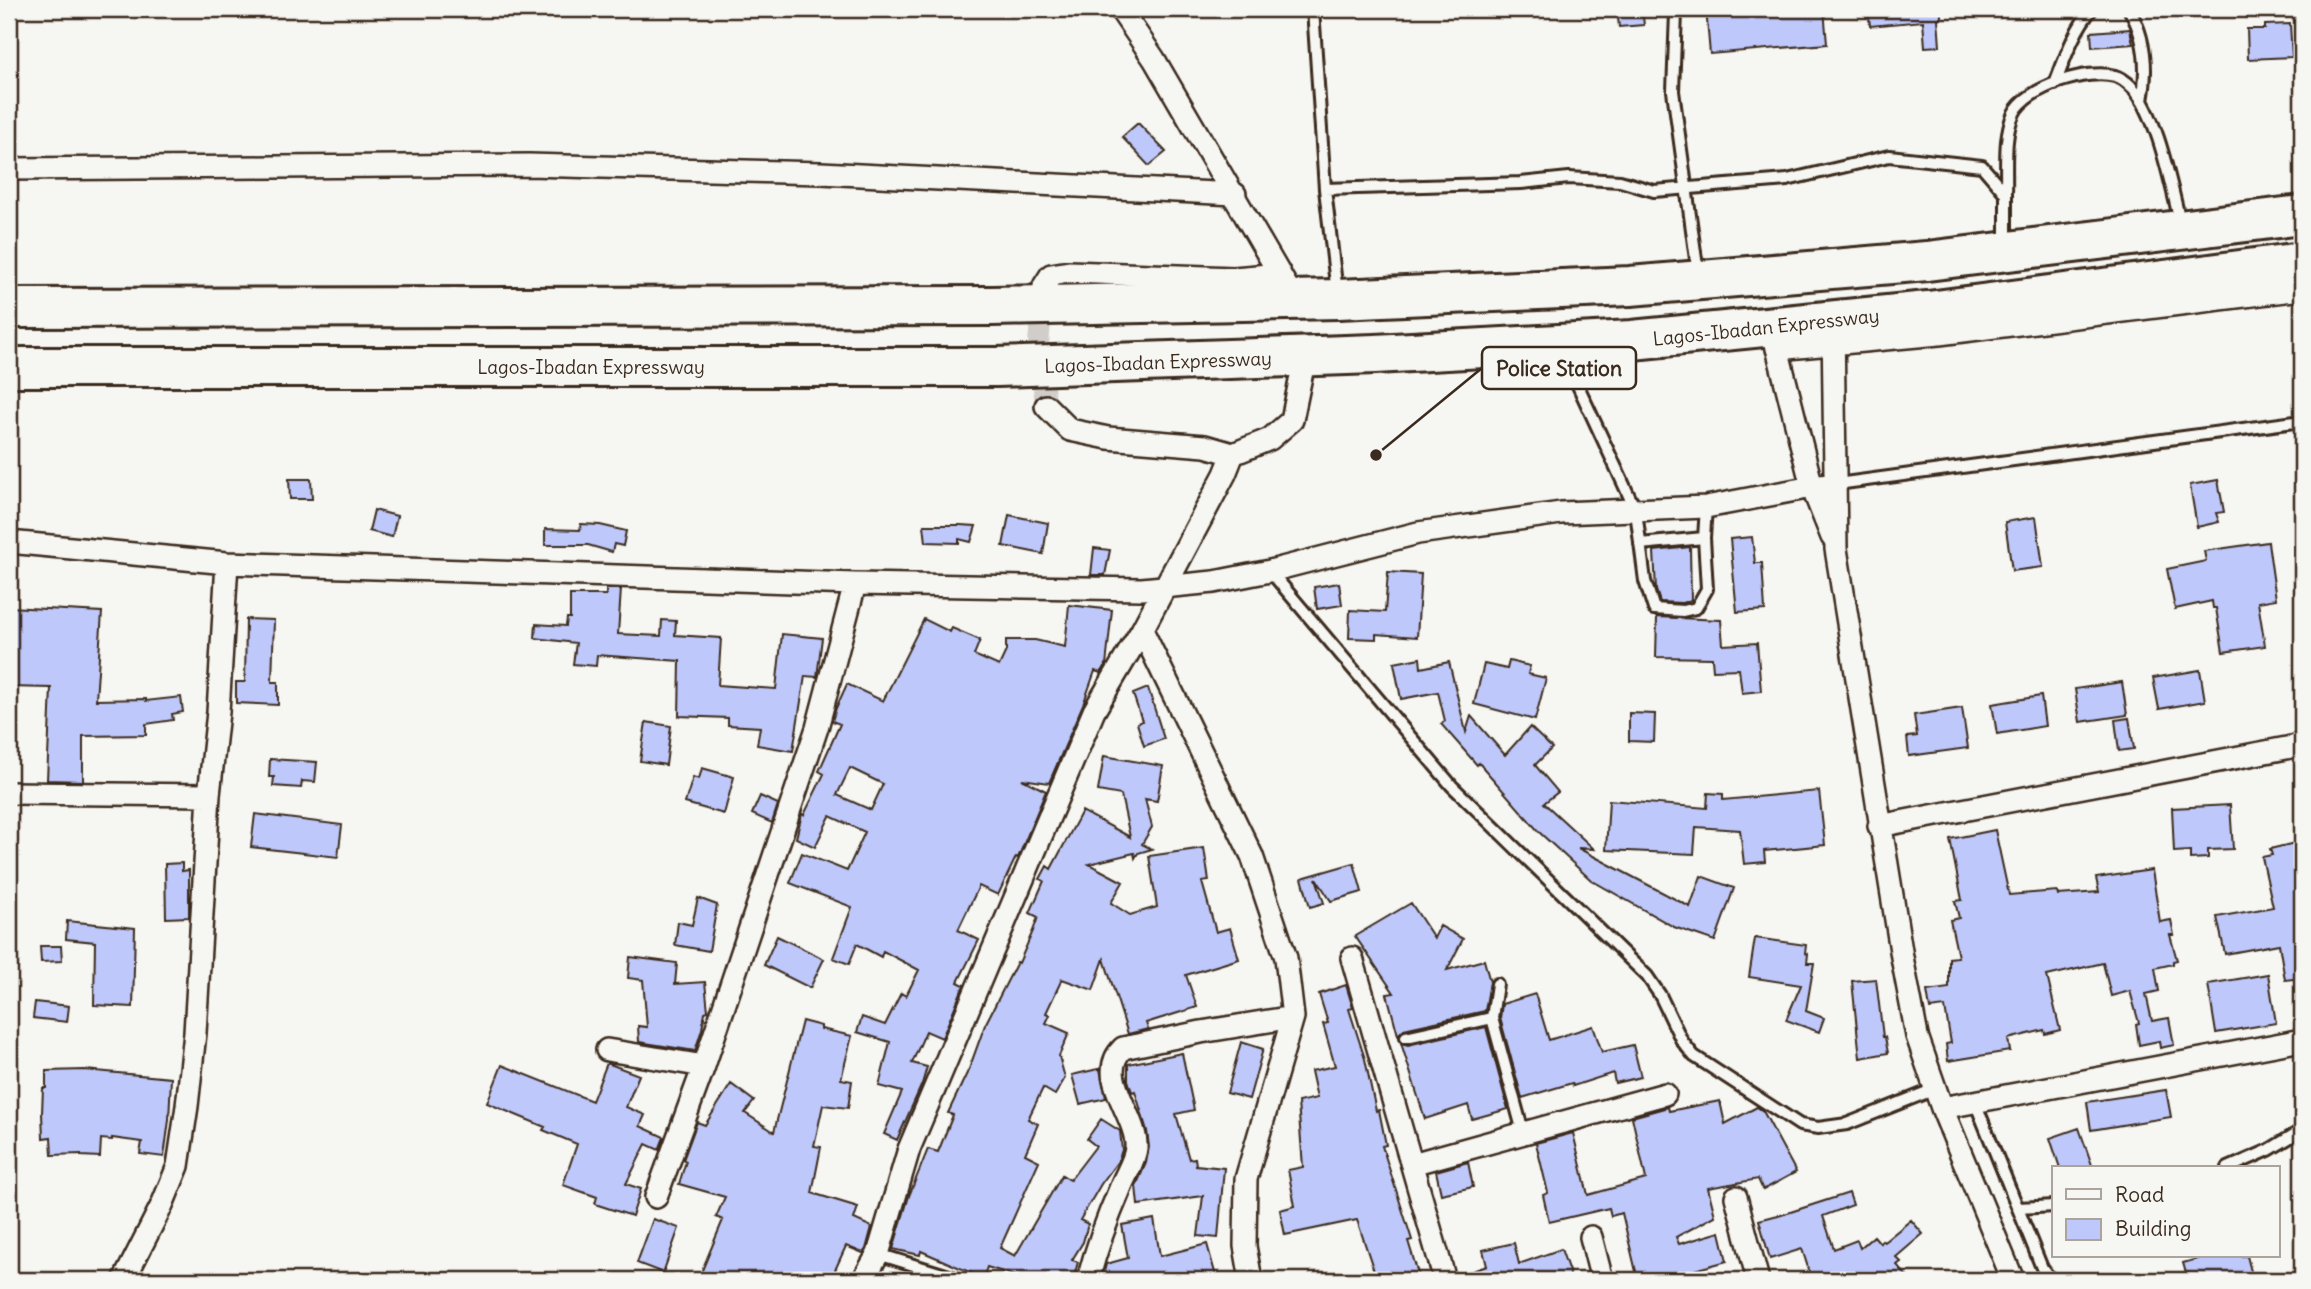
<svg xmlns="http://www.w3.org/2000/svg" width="2311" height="1289" font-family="Delius,sans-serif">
<rect width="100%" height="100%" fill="#f6f6f2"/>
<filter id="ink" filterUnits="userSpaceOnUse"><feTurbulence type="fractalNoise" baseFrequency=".0143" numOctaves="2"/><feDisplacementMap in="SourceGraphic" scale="14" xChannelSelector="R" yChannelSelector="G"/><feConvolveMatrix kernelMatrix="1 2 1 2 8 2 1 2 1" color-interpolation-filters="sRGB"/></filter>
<g filter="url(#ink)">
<!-- building -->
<path fill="#bec8fa" stroke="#3b2a1e" stroke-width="2" fill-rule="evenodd" d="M1617,9H1642L1644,25L1619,27Z
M1706,9H1824L1827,44L1710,54Z
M1868,9H1941V19H1938L1940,46L1925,47L1923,21L1870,26Z
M2290,24L2292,57L2248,59L2247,29H2265V25Z
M2130,29L2133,44L2092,47L2091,32Z
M1138,123L1166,152L1149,166L1122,137Z
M289,479H311L312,499H290Z
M2218,480L2224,512L2216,513L2219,522L2197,527L2190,485Z
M374,510L397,516L392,537L369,531Z
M1009,515L1048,523L1043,554L1003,546Z
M2036,517L2043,567L2012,571L2005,522Z
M581,524L600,525L626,531L623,546L614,544L612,552L588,545H545V529L580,530Z
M924,525H960L976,526L971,542L959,539V543L926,542Z
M1752,537L1755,563H1762L1765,610L1737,612L1730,539Z
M2268,542L2276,599L2258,602L2265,646L2223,652L2216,608H2213L2212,601L2175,609L2167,569L2206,561L2204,551Z
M1690,547L1691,600L1682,603L1660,602L1656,590L1654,551Z
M1094,548L1110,550L1105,575H1091Z
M1388,572L1421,574L1417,637L1376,634V639L1349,638L1350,610L1385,612Z
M1339,583L1342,605L1317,609L1314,587Z
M606,589H621L618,634L661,636L662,620L676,621L675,635L721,638L718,685L776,689L782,634L822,638L817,677L805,676L793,751L757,745L760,727L728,725V718L679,716L680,661L597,655L596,666L573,664L576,643L535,638L536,624L566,626L567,618H570V595H606Z
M1069,605L1112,610L1106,665L1101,673L1095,671L1084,702L1049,783L1022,779L1046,791L1018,858L1016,857L998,895L979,886L958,930L979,940L958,982L964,985L942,1038L926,1031L912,1063L927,1067L922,1084L897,1140L884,1134L902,1092L879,1086L890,1042L857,1032L862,1017L885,1025L901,993L906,996L919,970L883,951L881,957L857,944L849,964L833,958L852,907L790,883L802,853L847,871L865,832L830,816L815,847L796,838L802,814L804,815L824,774L819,771L840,724L832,721L836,708L847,684L883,701L924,619L950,632L952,628L980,640L974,655L999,666L1006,651V640H1035L1065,647ZM850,768L883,784L871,810L837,795Z
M9,607L102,612L96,700L146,699V701L181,697L183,712L172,714L173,720L146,724V735L83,736V781L47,780L51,688L9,687Z
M1657,617L1721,620L1723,645L1757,643L1761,691L1742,693L1739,669L1713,670L1712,658L1656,657Z
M246,619L274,620L272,682H278V705L236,703V682H245Z
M1420,658L1421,668L1449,662L1466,732L1471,716L1505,755L1530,727L1552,748L1535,765L1558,792L1544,803L1594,849L1578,848L1690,907L1701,876L1734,888L1715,941L1674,927L1591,880L1539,832L1479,763L1477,765L1441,724L1445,721L1438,692L1401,699L1394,663Z
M1509,661L1530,666L1528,674L1546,678L1535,720L1474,704L1484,664L1507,669Z
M2200,670L2205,701L2159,709L2153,678Z
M2122,682L2127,715L2080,722L2075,689Z
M1148,688L1164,739L1144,746L1137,723L1142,721L1133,694Z
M2041,696L2045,726L1997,734L1992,704Z
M1962,708L1968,748L1909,756L1907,737L1917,736L1914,715Z
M1629,713L1655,714L1654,742L1629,741Z
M2129,718L2134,749L2119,751L2115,720Z
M646,722L671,726L666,765L640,761Z
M1104,756L1163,766L1157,801L1145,799L1152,827L1142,844L1152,849L1138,853L1135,858L1134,853L1089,864L1123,882L1111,903L1130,915L1157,907L1149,856L1204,848L1209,881L1202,882L1216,932L1230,928L1239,959L1186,975L1197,1007L1146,1023L1148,1029L1128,1034L1104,959L1093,990L1062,979L1046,1013L1050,1015L1046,1023L1069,1033L1059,1056L1065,1078L1055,1095L1043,1088L1028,1119L1038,1124L1025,1154L1039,1161L1000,1248L1015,1256L1062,1175L1070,1180L1096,1146L1087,1139L1101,1119L1120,1131L1122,1150L1118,1161L1101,1184L1080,1220L1088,1224L1083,1242L1072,1260L1078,1262L1073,1280H1029L987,1267L983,1278L921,1251L920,1255L893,1249L909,1196L928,1149L938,1152L953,1115L948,1113L969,1069L985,1025L1017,962L1019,963L1033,931L1038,917L1030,913L1044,881L1040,879L1047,866L1051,869L1082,811L1130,837L1121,795L1098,791Z
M270,759L317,762L315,782L302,781L301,788L273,786L274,777H269Z
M702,768L734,777L724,814L685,803L693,777L699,779Z
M1819,791L1825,845L1764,851L1765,862L1744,864L1740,830L1696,827L1694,854L1606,850L1609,800L1707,808L1708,793L1723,794V800Z
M760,796L778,804L772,823L752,814Z
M2230,805L2233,849L2208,850V858L2190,859V851L2174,852L2172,808Z
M255,814L342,825L338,857L251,847Z
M1995,830L2009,895L2057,891L2058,895L2099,892L2096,878L2152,870L2160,922L2171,920L2174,935H2170L2177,960L2173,961V964L2155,968L2159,991L2146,994L2152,1021L2169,1018L2174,1045L2160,1048L2159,1041L2139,1045L2136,1024L2139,1023L2130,991L2111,996L2103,963L2047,976L2060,1030L2045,1034L2044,1030L2008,1039L2010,1051L1948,1061L1946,1044L1951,1043L1945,1007L1930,1009L1927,991L1949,988V958L1958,957L1950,920L1959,918L1955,901L1962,900L1950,839Z
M2295,843L2302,873V978L2285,980L2279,944L2225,954L2217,917L2273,907L2262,857L2272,855L2270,849Z
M182,863V871L189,870V917L166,918L165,864Z
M1354,863L1362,892L1331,901L1316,878L1324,903L1310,907L1302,878Z
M698,898L717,905L709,951L675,945L678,922L692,925Z
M1411,903L1434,938L1440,926L1463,939L1447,970L1484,960L1490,982L1485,1011L1404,1029L1398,1035L1387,994L1394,993L1355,936Z
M67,921L135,928L133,1007L94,1005L95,942L66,939Z
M777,936L824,959L810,988L764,965Z
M1755,938L1806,945L1805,953L1808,954L1807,963H1814L1806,1011L1824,1018L1819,1032L1786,1020L1801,985L1749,977Z
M40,946H61L62,961L41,962Z
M630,957L677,963L675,984L705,982L708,1011L705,1012L702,1029L695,1051L639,1042L638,1026L647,1027L643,980L628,978Z
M2268,974L2276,1023L2216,1033L2208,984Z
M1876,979L1883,1037H1885L1888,1053L1860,1058L1852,981Z
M1346,985L1353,1008L1349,1009L1365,1059L1376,1111L1379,1110L1386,1145L1382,1146L1412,1240L1408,1241L1420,1280H1377L1357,1220L1285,1235L1280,1210L1295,1206L1288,1170L1303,1167L1298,1102L1317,1098L1311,1071L1335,1066L1323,1024L1328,1023L1319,994Z
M1535,994L1549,1040L1593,1026L1602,1052L1633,1045L1641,1077L1615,1083L1613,1073L1573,1086L1572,1083L1522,1098L1500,1018L1502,1004Z
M35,1002L69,1006L67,1022L33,1018Z
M802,1021L821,1026V1029L852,1036L841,1079L852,1081L848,1108L823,1105L814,1146L821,1147L812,1193L858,1207L854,1219L872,1227L866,1249L863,1253L846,1246L835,1270L838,1273L831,1280H698L723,1220L716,1217L725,1197L679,1184L686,1161L683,1160L697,1122L705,1125L731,1084L754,1101L745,1113L774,1132Z
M1486,1027L1508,1109L1472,1119L1468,1105L1425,1119L1401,1043L1408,1045Z
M1241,1042L1263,1049L1249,1099L1227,1093Z
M1182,1053L1194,1110L1176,1114L1189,1159L1195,1158L1196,1165L1224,1168L1218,1238L1198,1236L1203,1196L1138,1205L1136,1186L1146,1163L1149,1147L1147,1131L1135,1091L1132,1092L1128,1080V1064Z
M607,1063L639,1075L626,1107L645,1115L640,1126L664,1137L659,1150L646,1144L626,1184L641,1189L632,1216L595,1204L597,1197L563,1185L577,1144L543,1130L545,1127L487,1103L502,1065L592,1101Z
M1098,1069H1100L1106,1098L1080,1104L1072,1075Z
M85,1070L171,1078L169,1120L164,1157L140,1154L142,1142L112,1138V1140L101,1139L100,1157L81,1156V1154L52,1155L51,1137L43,1138L42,1113L43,1088H46V1071Z
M2166,1090L2171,1117L2091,1130L2087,1102Z
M1720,1101L1725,1124L1757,1107L1763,1111L1796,1172L1763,1190L1758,1179L1708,1188L1715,1216L1676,1237L1679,1244L1720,1232L1727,1261L1658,1280H1638L1622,1213L1611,1216L1609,1208L1549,1222L1543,1195L1548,1193L1536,1143L1573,1133L1588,1195L1646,1179L1632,1117L1668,1107L1669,1111Z
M2079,1128L2093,1168H2060L2050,1138Z
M1468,1162L1473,1187L1441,1194L1436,1171Z
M1849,1193L1853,1205L1823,1216L1834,1249L1857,1240L1860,1248L1874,1236L1880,1243L1882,1240L1884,1242L1911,1220L1923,1234L1896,1257L1901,1262L1897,1265L1910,1280H1812L1802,1249L1770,1259L1759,1220L1778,1215V1216Z
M653,1219L679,1228L663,1273L637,1263Z
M1154,1219L1160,1256L1207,1244L1217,1280H1102L1106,1264L1128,1258L1122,1225Z
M1514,1243L1519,1264L1561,1249L1572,1280H1458L1457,1276L1487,1266L1483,1250Z
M2208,1256H2247L2252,1275L2235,1280H2188L2183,1263Z"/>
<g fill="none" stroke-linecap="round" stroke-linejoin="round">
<!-- street-tunnel -->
<path stroke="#d1cdc8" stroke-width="21" stroke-dasharray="21 10" stroke-linecap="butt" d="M1043,295L1038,349L1046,406"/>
<defs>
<path id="lane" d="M1313,9L1325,189L1337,293
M2129,9C2146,38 2148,69 2142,101
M1676,13L1673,91L1698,274
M2055,84C2065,58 2074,30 2092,9
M1325,189L1521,183L1569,178L1620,181L1654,191L1787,180L1889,156L1982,166L2006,194V243
M2006,194C2007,169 2003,136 2014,113C2027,87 2088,68 2115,76C2121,77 2129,84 2133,88C2158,116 2171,187 2181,225
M1561,349L1636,511L1645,581L1654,609L1683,611L1696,608L1707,589L1704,538L1706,507
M1837,484L2302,421
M1640,544L1704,538
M1270,571L1452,786L1647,976L1660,995L1682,1041L1694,1056L1800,1125L1818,1128L1847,1124L1935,1089
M1497,984L1492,1018L1523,1132
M1406,1037L1492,1018
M1975,1102L2042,1268L2051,1280
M2228,1168L2269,1150L2302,1130
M2018,1208L2054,1206
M878,1254L962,1280"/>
<path id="street" d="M1120,9L1154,59L1294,299
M9,169L529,165L821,173L1235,194
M1044,286L1051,275L1069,272L1234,278L1280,274
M1833,321L1836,549L1902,957L1917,1036L1942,1108L2013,1280
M1774,336L1812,487L1832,537
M1777,349L1939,334L2302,289
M1046,406L1070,430L1108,438L1205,446L1233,454
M9,542L227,563L855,584L1142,589L1214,582L1270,571L1418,533L1561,513L1706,507L1812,487L1837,484
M1142,630L1252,856L1286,958L1293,1017L1246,1179L1245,1246L1251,1280
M9,793L209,795
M1879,826L2302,745
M1352,958L1445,1280
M607,1050L704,1066
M1942,1108L2302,1040
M1412,1164L1665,1094
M656,1197L704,1066L817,728L855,584
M1736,1197L1758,1280
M1591,1237L1602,1280
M124,1280L162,1205L178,1166L187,1106L195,1033L209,795L218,712L227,563
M863,1280L878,1254L909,1149L1094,711L1142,630L1225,474L1233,454L1270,439L1292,420L1305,357
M1088,1280C1096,1249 1107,1219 1120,1189C1124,1177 1135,1161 1136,1148C1138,1115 1094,1076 1123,1048L1201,1032L1293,1017"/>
<path id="highway" d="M9,308L992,306L1338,299L1630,286L1927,261L2302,215
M9,367H997L1375,354L1632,340L1928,311L2302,262"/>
</defs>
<!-- lane casing -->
<use href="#lane" stroke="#3b2a1e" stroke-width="16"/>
<!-- street casing -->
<use href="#street" stroke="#3b2a1e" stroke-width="26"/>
<!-- highway casing -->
<use href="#highway" stroke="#3b2a1e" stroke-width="44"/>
<!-- lane -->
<use href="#lane" stroke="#f6f6f2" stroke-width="10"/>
<!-- street -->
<use href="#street" stroke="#f6f6f2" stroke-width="21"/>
<!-- highway -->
<use href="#highway" stroke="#f6f6f2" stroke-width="38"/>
</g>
</g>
<g text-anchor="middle" stroke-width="6" stroke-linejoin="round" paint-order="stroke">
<!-- street labels -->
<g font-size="19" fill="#3b2a1e" stroke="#f6f6f2">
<text transform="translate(1766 327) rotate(-6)" y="7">Lagos-Ibadan Expressway</text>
<text transform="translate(1158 362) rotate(-2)" y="7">Lagos-Ibadan Expressway</text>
<text x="591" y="374">Lagos-Ibadan Expressway</text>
</g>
</g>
<!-- callouts -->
<path fill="none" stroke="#3b2a1e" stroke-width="2.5" d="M1376 455L1482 368"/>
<circle fill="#3b2a1e" stroke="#f6f6f2" stroke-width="2.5" cx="1376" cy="455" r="7"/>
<rect fill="#f6f6f2" stroke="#3b2a1e" stroke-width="2.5" x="1482" y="347" width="154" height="42" rx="7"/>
<g font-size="21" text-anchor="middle" font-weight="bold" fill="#3b2a1e">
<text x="1559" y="376">Police Station</text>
</g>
<!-- margin -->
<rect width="2311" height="1289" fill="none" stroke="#f6f6f2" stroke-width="35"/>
<rect x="18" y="18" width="2276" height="1254" fill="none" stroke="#3b2a1e" stroke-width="2.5" filter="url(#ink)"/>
<!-- legend -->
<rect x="2052" y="1166" width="228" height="91" fill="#f6f6f2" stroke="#aba49d" stroke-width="2"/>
<rect x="2066" y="1189" width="35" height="10" fill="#f6f6f2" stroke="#aba49d" stroke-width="2"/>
<text x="2115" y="1202" font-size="21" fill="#3b2a1e">Road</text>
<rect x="2066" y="1219" width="35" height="21" fill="#bec8fa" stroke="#aba49d" stroke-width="2"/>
<text x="2115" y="1236" font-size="21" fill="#3b2a1e">Building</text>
</svg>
